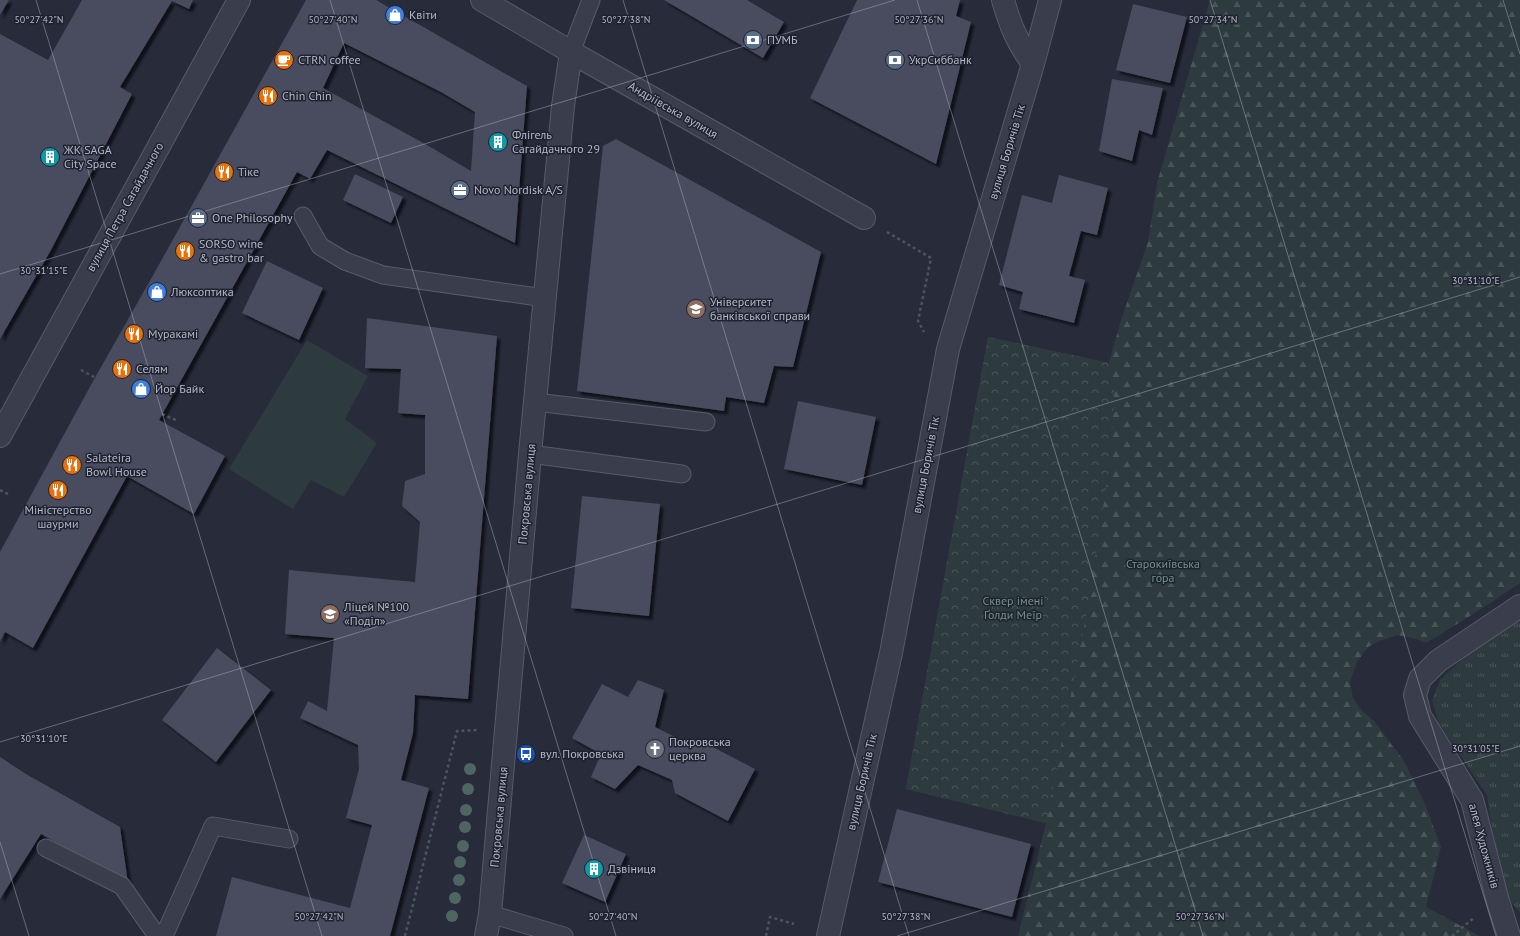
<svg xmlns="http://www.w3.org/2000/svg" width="1520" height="936" font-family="'PT Sans',sans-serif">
<defs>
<pattern id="grass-tufts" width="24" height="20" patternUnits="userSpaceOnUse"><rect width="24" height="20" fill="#2d3b3f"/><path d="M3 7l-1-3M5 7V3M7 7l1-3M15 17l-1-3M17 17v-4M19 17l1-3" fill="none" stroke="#495559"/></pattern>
<pattern id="forest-firs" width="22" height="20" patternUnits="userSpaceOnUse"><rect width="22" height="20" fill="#2d3b3f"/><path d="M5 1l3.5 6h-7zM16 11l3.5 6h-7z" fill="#495559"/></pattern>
<pattern id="park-crowns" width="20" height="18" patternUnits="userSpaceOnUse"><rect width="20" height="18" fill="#2d3b3f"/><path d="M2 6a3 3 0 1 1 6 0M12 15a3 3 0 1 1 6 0" fill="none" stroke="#495559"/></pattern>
<filter id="shadow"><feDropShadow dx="3.5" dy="3.5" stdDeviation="1" flood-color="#0009"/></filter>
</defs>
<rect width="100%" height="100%" fill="#272b3a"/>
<!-- grass -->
<path fill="url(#grass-tufts)" d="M1520,621V913L1505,894L1497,866L1487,795L1439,724L1432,700L1440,680L1476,647Z"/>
<!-- forest -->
<path fill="url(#forest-firs)" d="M1210,0H1520V583L1475,613L1426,643L1416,639L1398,635L1379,641L1368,647L1357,662L1350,682L1353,698L1362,711L1374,721L1404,761L1425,804L1441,847L1426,907L1480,936H1018L1046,823L906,789L988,337L1109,363L1121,320L1148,242L1157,183Z"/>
<!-- park -->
<path fill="url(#park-crowns)" d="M988,337L1109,363L1114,391L1111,457L1085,622L1046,823L906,789Z"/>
<!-- pitch -->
<path fill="#2d3b3f" d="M307,340L368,376L345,419L377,443L344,497L311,480L293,509L229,469Z"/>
<!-- building -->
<path fill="#484c5e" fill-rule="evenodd" filter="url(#shadow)" d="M0,0H9L0,15Z
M82,0H193L189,9L172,1L120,87L132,94L51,250L0,339V34L48,60Z
M306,0H376L527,86L515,243L327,150L310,179L297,172L159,420L225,456L194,514L127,476L33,648L5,632L0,642V552L92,383L156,270ZM344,43L441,92L475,112L471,171L427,145L323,88Z
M664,0H747L784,22L763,58Z
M857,0H960L956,16L971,22L936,164L810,98Z
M1133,4L1187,17L1170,83L1116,70Z
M1112,79L1163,88L1152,135L1139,130L1132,161L1099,151Z
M616,139L821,252L793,367L774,366L764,403L726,397L724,411L577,391L603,146Z
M355,174L403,197L391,223L343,200Z
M1059,175L1108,188L1097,235L1081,231L1069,276L1085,280L1074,323L1019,309L1023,292L999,285L1022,195L1052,203Z
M267,261L323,288L299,340L242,313Z
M367,318L497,336L468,699L415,695L413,733L401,780L429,788L390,936H216L232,877L350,908L372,825L346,818L359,769L358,745L300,718L308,701L327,711L334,638L285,634L289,570L415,582L420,522L402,506L405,481L425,474V415L398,413L401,369L365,368Z
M798,401L876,417L862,485L784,469Z
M582,496L660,504L649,616L571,608Z
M217,648L271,690L216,762L162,720Z
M638,680L664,690L655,727L691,745L705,743L755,769L728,821L675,793L672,780L638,765L615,789L591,777L601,754L572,738L602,684L628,697Z
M0,757L26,774L120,827L128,883L41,834L0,899Z
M897,809L1031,844L1012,917L878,882Z
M584,835L626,854L605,902L562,883Z"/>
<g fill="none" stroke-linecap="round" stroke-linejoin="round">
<defs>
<path id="service" d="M571,52L591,0
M303,216L320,246L345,261L383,275L545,298
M535,402L706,422
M530,454L682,474
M46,848L122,886L157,936
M490,914L564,936
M164,936L213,826L289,839"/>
<path id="pedestrian" d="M0,436L239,0
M1509,936L1497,898L1472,800L1420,716L1415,695L1420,679L1438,661L1520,606"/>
<path id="minor" d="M1003,0C1011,28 1017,41 1033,64
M571,52L864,218
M828,936L891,653L948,349L1033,64L1050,0"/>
<path id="tertiary" d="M482,0L571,52L563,106L530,454L490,914L486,936"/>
</defs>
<!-- service casing -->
<use href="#service" stroke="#585b69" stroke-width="19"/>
<!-- pedestrian casing -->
<use href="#pedestrian" stroke="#585b69" stroke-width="24"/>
<!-- minor casing -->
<use href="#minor" stroke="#585b69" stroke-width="24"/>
<!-- tertiary casing -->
<use href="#tertiary" stroke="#585b69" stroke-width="24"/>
<!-- path -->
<path stroke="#4a565d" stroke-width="2.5" stroke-dasharray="3 3" stroke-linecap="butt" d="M887,232L931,258L918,321L924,332
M81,370L96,378
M162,414L176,420
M0,490L10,495
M405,936L457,731L479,730
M766,936L770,917L794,924
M1452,936L1475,917"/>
<!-- service -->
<use href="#service" stroke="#3a3d4b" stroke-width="17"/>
<!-- pedestrian -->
<use href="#pedestrian" stroke="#3a3d4b" stroke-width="22"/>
<!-- minor -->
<use href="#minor" stroke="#3a3d4b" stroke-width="22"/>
<!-- tertiary -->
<use href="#tertiary" stroke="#3a3d4b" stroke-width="22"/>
</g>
<!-- trees -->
<g fill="#4f6561">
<circle cx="470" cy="769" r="6"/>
<circle cx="468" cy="789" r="6"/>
<circle cx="466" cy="810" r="6"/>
<circle cx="465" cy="827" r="6"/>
<circle cx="463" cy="846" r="6"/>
<circle cx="460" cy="862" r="6"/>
<circle cx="459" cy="880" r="6"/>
<circle cx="455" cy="898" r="6"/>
<circle cx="452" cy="916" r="6"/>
</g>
<!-- ticks -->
<path fill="none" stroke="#b6b8c6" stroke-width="1" stroke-opacity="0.45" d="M36,0L322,936M330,0L616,936M623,0L909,936M917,0L1203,936M1210,0L1496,936M1503,0L1520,54M0,274L895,0M0,742L1520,277M0,842L29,936M897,936L1520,746"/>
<!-- icons -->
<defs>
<symbol id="shop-disc" viewBox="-11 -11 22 22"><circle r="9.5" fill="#3f7fe0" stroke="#1f2230"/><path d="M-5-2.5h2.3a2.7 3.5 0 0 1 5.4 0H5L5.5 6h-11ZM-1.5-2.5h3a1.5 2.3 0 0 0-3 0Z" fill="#fff"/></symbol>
<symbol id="bank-disc" viewBox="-11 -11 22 22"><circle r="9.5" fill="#5c6f8a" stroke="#1f2230"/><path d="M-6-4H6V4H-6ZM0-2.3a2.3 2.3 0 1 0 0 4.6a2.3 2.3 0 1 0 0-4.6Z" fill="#fff"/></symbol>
<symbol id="cafe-disc" viewBox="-11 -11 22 22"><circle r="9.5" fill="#e8710a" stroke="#1f2230"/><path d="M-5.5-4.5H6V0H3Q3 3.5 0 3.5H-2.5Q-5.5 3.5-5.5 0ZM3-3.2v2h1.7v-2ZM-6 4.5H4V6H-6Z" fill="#fff"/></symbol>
<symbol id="restaurant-disc" viewBox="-11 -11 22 22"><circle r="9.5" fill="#e8710a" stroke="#1f2230"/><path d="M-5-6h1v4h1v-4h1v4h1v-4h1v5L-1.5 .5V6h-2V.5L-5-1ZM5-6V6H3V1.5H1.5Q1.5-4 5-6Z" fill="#fff"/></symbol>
<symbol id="building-disc" viewBox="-11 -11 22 22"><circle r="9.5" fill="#0f9aa8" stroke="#1f2230"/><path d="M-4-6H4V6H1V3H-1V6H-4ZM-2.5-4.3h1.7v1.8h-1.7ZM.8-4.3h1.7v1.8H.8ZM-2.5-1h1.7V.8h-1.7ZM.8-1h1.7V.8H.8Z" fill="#fff"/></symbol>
<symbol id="office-disc" viewBox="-11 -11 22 22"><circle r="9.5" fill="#5c6f8a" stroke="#1f2230"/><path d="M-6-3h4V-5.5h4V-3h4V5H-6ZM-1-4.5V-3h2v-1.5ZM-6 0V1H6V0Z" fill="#fff"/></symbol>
<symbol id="university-disc" viewBox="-11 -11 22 22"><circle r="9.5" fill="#8d6e63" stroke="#1f2230"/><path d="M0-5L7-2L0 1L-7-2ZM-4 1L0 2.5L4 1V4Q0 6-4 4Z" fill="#fff"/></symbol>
<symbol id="school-disc" viewBox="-11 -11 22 22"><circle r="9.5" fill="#8d6e63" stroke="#1f2230"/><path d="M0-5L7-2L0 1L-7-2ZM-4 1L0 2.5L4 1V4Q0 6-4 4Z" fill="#fff"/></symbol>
<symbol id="church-disc" viewBox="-11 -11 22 22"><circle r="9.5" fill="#6b7280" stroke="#1f2230"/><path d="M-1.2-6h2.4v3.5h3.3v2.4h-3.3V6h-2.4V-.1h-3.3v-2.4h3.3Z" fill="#fff"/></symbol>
<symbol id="bus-disc" viewBox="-11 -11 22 22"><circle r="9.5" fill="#1a4fb4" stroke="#1f2230"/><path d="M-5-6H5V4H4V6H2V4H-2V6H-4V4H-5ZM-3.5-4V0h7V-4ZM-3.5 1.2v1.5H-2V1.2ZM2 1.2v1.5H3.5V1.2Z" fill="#fff"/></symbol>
</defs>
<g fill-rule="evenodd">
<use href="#shop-disc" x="384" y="4" width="22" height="22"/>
<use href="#bank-disc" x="742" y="29" width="22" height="22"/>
<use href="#cafe-disc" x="273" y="49" width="22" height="22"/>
<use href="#bank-disc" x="884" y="49" width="22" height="22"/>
<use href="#restaurant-disc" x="257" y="85" width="22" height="22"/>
<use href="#building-disc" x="487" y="131" width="22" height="22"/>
<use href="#building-disc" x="39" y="146" width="22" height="22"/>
<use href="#restaurant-disc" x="213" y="161" width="22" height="22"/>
<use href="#office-disc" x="449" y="179" width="22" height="22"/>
<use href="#office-disc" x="187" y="207" width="22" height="22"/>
<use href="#restaurant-disc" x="174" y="240" width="22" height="22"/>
<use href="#shop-disc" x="146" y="281" width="22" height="22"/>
<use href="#university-disc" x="685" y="298" width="22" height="22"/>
<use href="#restaurant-disc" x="123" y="323" width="22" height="22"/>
<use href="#restaurant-disc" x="111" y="358" width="22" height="22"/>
<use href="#shop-disc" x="130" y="378" width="22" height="22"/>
<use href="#restaurant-disc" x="61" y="454" width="22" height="22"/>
<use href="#restaurant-disc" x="47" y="479" width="22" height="22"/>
<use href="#school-disc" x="319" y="603" width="22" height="22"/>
<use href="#church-disc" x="644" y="738" width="22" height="22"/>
<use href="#bus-disc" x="515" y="743" width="22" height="22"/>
<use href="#building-disc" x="583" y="858" width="22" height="22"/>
</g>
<g text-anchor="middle" stroke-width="3" stroke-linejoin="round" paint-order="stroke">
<!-- poi labels -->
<g font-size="12" fill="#b6b8c6" stroke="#1f2230" text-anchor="start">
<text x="409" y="19">Квіти</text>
<text x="767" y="44">ПУМБ</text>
<text x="298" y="64">CTRN coffee</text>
<text x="909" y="64">УкрСиббанк</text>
<text x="282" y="100">Chin Chin</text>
<text x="512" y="139">Флігель<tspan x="512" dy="14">Сагайдачного 29</tspan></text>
<text x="64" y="154">ЖК SAGA<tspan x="64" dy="14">City Space</tspan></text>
<text x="238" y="176">Тіке</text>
<text x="474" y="194">Novo Nordisk A/S</text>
<text x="212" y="222">One Philosophy</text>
<text x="199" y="248">SORSO wine<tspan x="199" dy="14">&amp; gastro bar</tspan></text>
<text x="171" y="296">Люксоптика</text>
<text x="710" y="306">Університет<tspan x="710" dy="14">банківської справи</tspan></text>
<text x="148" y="338">Муракамі</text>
<text x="136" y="373">Селям</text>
<text x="155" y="393">Йор Байк</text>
<text x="86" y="462">Salateira<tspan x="86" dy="14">Bowl House</tspan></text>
<text x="58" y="514" text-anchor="middle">Міністерство<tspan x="58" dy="14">шаурми</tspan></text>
<text x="344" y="611">Ліцей №100<tspan x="344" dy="14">«Поділ»</tspan></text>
<text x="669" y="746">Покровська<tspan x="669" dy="14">церква</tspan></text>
<text x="540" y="758">вул. Покровська</text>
<text x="608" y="873">Дзвіниця</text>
</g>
<!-- street labels -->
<g font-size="12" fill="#b6b8c6" stroke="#1f2230">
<text transform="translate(673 110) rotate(30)" y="4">Андріївська вулиця</text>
<text transform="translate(1007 152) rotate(-73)" y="4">вулиця Боричів Тік</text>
<text transform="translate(125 207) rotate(-61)" y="4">вулиця Петра Сагайдачного</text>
<text transform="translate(926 465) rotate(-79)" y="4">вулиця Боричів Тік</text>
<text transform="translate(527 494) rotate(-85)" y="4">Покровська вулиця</text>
<text transform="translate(862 782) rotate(-77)" y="4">вулиця Боричів Тік</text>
<text transform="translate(499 817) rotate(-85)" y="4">Покровська вулиця</text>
<text transform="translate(1484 846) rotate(75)" y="4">алея Художників</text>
</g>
<!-- park labels -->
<g font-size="12" fill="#709481" stroke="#1f2230">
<text x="1163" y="568">Старокиївська<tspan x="1163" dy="14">гора</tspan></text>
<text x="1013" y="605">Сквер імені<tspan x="1013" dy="14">Ґолди Меїр</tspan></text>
</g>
</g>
<g font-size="10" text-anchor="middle" fill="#b6b8c6" stroke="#1f2230" stroke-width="3" stroke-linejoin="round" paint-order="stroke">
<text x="39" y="23">50°27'42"N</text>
<text x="333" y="23">50°27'40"N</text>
<text x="626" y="23">50°27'38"N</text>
<text x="919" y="23">50°27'36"N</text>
<text x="1213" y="23">50°27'34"N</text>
<text x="44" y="274">30°31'15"E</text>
<text x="1476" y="284">30°31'10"E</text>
<text x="44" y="742">30°31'10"E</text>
<text x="1476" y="752">30°31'05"E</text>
<text x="319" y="920">50°27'42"N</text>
<text x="613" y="920">50°27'40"N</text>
<text x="906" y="920">50°27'38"N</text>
<text x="1200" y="920">50°27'36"N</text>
</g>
</svg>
